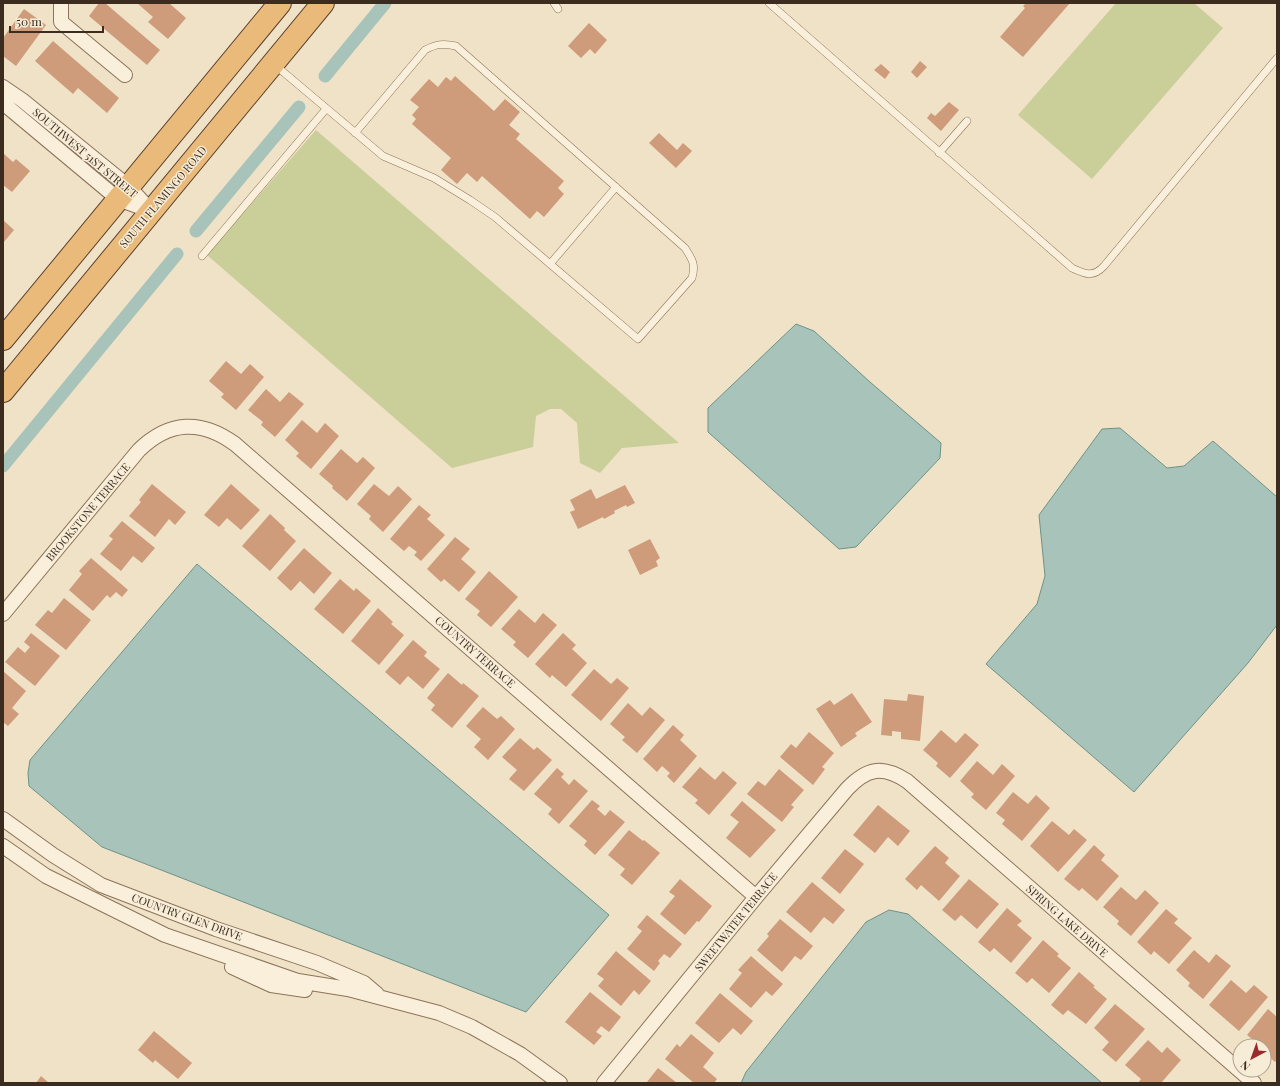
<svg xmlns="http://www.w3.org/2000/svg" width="1280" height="1086" font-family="'Playfair Display',serif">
<rect width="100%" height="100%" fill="#f0e2c6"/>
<!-- green -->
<path fill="#cace99" d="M1116,3H1194L1223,28L1092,179L1018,115Z
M316,130L679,443L622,448L600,473L580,463L577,423L561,409H550L536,416L533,447L452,468L207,255Z"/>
<!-- water -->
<path fill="#a8c3ba" stroke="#6e9288" d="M796,324L814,331L870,382L941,443L940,458L856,547L839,549L708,432V408Z
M1120,428L1167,468L1184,466L1213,441L1277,497V625L1248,663L1134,792L986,664L1037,604L1045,576L1039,515L1102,429Z
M197,564L609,915L526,1012L102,847L29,786L28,773L30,760Z
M889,910L908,914L1102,1083H741L746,1072L866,922Z"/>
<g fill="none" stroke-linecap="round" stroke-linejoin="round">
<!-- canal -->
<path stroke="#a8c3ba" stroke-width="13" d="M325,76L385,3
M196,231L299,107
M3,466L177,254"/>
</g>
<!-- building -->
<path fill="#ce9b7b" d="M99,3H105L160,50L147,65L89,16Z
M137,3H169L186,18L168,39L148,22L153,17Z
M1026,3H1070L1023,57L1000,37L1025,8L1023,6Z
M24,9L46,25L16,66L3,56V38Z
M589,23L607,40L595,54L590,49L581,58L568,46Z
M53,41L119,98L107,113L78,88L73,94L35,61Z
M920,61L927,67L917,78L911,72Z
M881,64L890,72L885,79L874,70Z
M455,76L494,111L505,99L520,112L509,125L520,134L516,139L564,181L558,188L564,194L544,217L537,211L530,219L482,176L477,182L467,173L457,184L441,170L451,158L412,124L416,119L412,115L419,107L410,100L429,79L438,87L446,77L451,81Z
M949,102L959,110L941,131L927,118L931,113L935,116Z
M659,133L677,150L683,143L692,151L676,168L649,143Z
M3,153L13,162L16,159L30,171L12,192L3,185Z
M3,220L14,230L3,243Z
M226,361L241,374L250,364L264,377L236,410L221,397L224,394L209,381Z
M266,389L280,402L289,392L304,404L275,437L261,425L263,422L248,410Z
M302,420L317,433L325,423L339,436L311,469L296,456L299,453L285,440Z
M341,449L357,463L363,457L375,468L347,501L332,488L333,486L319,474Z
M152,484L186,512L175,525L169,519L155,537L129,516L141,502L139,500Z
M231,484L260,510L241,530L227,518L219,527L204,515Z
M374,484L389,496L398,486L412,499L383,532L369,519L371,516L357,504Z
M625,485L635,503L627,507L626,505L614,511L615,513L604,519L603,517L578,529L570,512L575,510L570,500L591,489L596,499Z
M419,505L431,515L427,519L445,535L421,561L414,555L417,552L409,546L404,551L390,539Z
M270,514L285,528L284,530L296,541L270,571L242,546Z
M122,521L155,548L142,563L133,556L121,571L100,554L113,539L109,536Z
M455,537L470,549L461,559L476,572L459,592L444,579L441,582L427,569Z
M650,539L660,558L656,561L658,566L640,575L628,550Z
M304,548L332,573L314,594L300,581L291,591L277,578Z
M91,558L128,590L122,597L116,592L110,598L107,595L93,611L69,590L82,574L79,571Z
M489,571L518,597L491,627L477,615L480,611L465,599Z
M340,579L354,591L356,588L371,601L343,634L314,609Z
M64,598L91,620L66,650L35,625L48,610L52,613Z
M378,608L393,622L391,624L404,635L379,665L351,641Z
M519,609L535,623L543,613L557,625L528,658L513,645L516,642L501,629Z
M31,633L60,656L35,686L5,662L18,647L25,653L30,647L24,642Z
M563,633L576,645L572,649L587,663L566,687L552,675L550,678L535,664Z
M413,640L427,652L424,656L440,669L423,689L408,676L400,685L385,672Z
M594,669L611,684L617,678L629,688L601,721L571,695Z
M3,671L26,691L12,708L19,714L8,726L3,722Z
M448,673L462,685L463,683L479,696L452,728L431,710L435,705L427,698Z
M852,693L872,722L855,733L857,736L841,747L816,709L830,700L834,705Z
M908,694L924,696L920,741L901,739V732L892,731V736L881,735L884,699L907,701Z
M628,703L642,716L650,707L665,720L637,753L622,740L625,737L610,724Z
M483,707L497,719L501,716L515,729L488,760L474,747L481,739L466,726Z
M673,725L684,735L680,740L697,756L674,783L667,776L670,773L662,766L657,772L643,759Z
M941,730L956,743L965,733L979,745L950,778L936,766L938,763L923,750Z
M809,732L834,753L822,767L825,769L813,785L780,757L791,744L796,748Z
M520,738L534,750L537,747L552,760L524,791L509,779L517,770L502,757Z
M977,761L993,775L1002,764L1015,776L986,810L971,797L974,794L960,781Z
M700,767L715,780L723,771L737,783L709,815L695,803L698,800L682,787Z
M557,768L564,774L561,777L569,785L574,779L588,791L559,824L548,814L552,809L534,794Z
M779,769L804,790L791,805L794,807L782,822L747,794L758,781L765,786Z
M1013,792L1028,804L1036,795L1050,808L1022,841L1002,824L1005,820L996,813Z
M592,800L600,806L597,809L605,816L610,810L625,822L595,855L584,845L587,841L569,826Z
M742,801L776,830L750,858L726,838L739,822L730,815Z
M878,805L910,831L898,846L888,837L875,853L853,835Z
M1052,821L1069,835L1074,829L1087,840L1058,872L1030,846Z
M629,830L643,841L644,840L660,853L632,885L620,875L625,869L608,855Z
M1094,845L1105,855L1101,860L1119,876L1097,901L1082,888L1079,891L1064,879Z
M935,846L949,858L945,863L960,876L939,901L921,885L917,890L905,879Z
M845,849L864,864L840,894L821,878Z
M680,879L712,906L699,922L697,921L685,935L660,914L675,896L669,892Z
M969,879L999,904L977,929L961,915L955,921L942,910Z
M812,882L845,910L833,924L824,917L811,933L786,912Z
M1121,887L1136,900L1145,890L1159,903L1131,936L1117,924L1119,921L1103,907Z
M1007,908L1022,921L1017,925L1032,938L1011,963L994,948L990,952L978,942Z
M1166,909L1178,919L1174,923L1192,938L1169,964L1154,951L1151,955L1137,942Z
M647,915L682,944L670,958L664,954L658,961L660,963L654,971L627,949L642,931L637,927Z
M780,919L813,946L801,960L795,956L782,972L757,950L769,936L767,934Z
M1043,940L1059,954L1057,956L1071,968L1049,993L1032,978L1027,983L1015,973Z
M1194,950L1209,963L1216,954L1231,966L1203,999L1188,986L1190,983L1176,970Z
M616,951L651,981L639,995L634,990L621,1006L598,986L604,979L597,974Z
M751,956L783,984L772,996L766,991L751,1008L729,989L742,973L738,970Z
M1079,972L1095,986L1093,987L1107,999L1086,1024L1068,1010L1063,1015L1051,1005Z
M1231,980L1246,993L1254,985L1268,997L1239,1031L1209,1005Z
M590,992L621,1017L609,1032L601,1026L596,1032L602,1036L594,1045L565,1022Z
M720,993L753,1021L741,1035L733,1028L719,1043L695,1023Z
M1115,1004L1145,1029L1116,1062L1102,1050L1109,1042L1094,1028Z
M1268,1009L1277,1017V1060L1275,1062L1264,1052V1046H1261L1247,1035Z
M154,1031L192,1063L178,1079L155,1060L153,1063L138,1050Z
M691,1034L714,1053L703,1067L717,1079L714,1083H694L665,1059L677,1044L680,1047Z
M1148,1040L1162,1053L1167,1047L1181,1060L1161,1083H1138L1141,1079L1125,1065Z
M658,1068L677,1083H649L647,1082Z
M41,1076L49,1083H36Z"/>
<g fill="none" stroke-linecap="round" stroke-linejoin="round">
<defs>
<path id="service" d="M554,3L558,9
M769,3L1072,268C1085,274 1093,278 1104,266L1277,58
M275,65L383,156L434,178L470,200L495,217L638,339L692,278C696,264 692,259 685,248L456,46C444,43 436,44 425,50L355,133
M939,153L967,121
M202,256L326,109
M550,264L616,187"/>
<path id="minor" d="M61,3V22L125,75
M3,87L22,100L129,187L151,211
M3,103L118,199L148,210
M3,614L139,450C169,421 201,419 235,444L756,897
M3,819L53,855L101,885L216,929L317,963L364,983L377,994
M3,846L46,876L165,935L298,981L348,989L439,1013L472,1027L520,1054L560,1083
M232,967L271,985L305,990
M604,1083L756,897L847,789C867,768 882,765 907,781L1254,1083"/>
<path id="trunk" d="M3,339L280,3
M3,391L323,3"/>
</defs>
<!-- service casing -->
<use href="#service" stroke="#8c735b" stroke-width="8"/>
<!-- minor casing -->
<use href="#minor" stroke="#8c735b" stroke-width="16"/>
<!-- trunk casing -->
<use href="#trunk" stroke="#5a412f" stroke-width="24"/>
<!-- service -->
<use href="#service" stroke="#faefda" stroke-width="7"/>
<!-- minor -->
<use href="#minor" stroke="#faefda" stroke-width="14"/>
<!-- trunk -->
<use href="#trunk" stroke="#eaba7a" stroke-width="22"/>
</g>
<g text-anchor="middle" stroke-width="3" stroke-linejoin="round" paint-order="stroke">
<!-- street labels -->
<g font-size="11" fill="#3b2c1f" stroke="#f7ecd6">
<text transform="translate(85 153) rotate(40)" y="4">SOUTHWEST 51ST STREET</text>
<text transform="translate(163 197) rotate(-50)" y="4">SOUTH FLAMINGO ROAD</text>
<text transform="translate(88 512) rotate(-50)" y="4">BROOKSTONE TERRACE</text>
<text transform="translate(475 652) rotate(41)" y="4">COUNTRY TERRACE</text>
<text transform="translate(187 917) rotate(20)" y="4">COUNTRY GLEN DRIVE</text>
<text transform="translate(1067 921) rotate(41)" y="4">SPRING LAKE DRIVE</text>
<text transform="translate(736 922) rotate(-51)" y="4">SWEETWATER TERRACE</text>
</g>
</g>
<!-- border -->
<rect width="1280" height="1086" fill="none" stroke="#3b2c1f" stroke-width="8"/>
<!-- north arrow -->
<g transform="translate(1252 1058) rotate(221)"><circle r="19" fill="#f7ecd6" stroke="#ac9f8d"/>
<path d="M0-3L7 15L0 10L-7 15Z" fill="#9c292e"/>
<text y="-6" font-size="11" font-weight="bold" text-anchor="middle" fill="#3b2c1f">N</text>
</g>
<!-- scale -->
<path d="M10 26v6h93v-6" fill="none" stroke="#3b2c1f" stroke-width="2"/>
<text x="16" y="26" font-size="12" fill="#3b2c1f" stroke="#f7ecd6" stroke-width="3" paint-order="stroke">50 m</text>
</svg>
